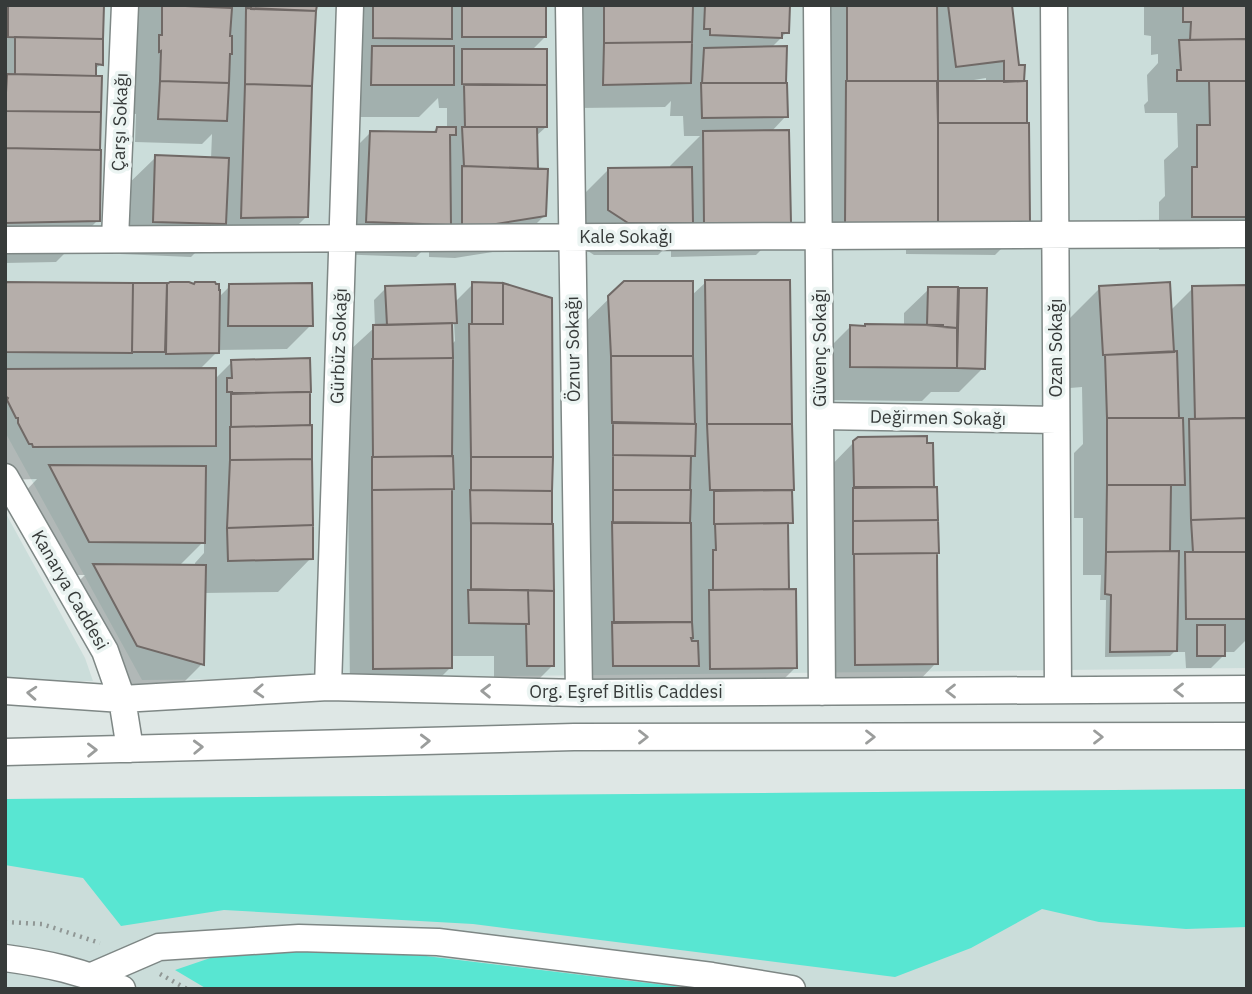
<svg xmlns="http://www.w3.org/2000/svg" width="1252" height="994" font-family="'IBM Plex Sans',sans-serif">
<rect width="100%" height="100%" fill="#dee7e5"/>
<!-- built -->
<path fill="#cbddda" d="M5,5H1247V668L142,680L5,432Z
M5,512L85,658L93,681L5,682Z
M1247,789V989H5V799Z"/>
<!-- green -->
<path fill="#58e6d2" d="M1247,789V927L1186,929L1099,922L1042,909L971,948L895,977L473,924L224,910L121,926L83,878L5,865V799Z
M340,951L426,956L698,989H207L175,970L225,953Z"/>
<!-- shadow -->
<path fill="#0003" fill-rule="evenodd" d="M5,5H103L101,64L94,70L98,220L56,262L5,263Z
M131,5H314L306,217L273,250L209,239L191,257L120,254L122,190L156,157L211,159L212,134L202,144L135,142L136,114L127,113Z
M341,5H544L545,37L531,51H545L546,127L535,137L537,170L545,215L511,249L455,258L429,257V244L416,257L334,254L338,165L371,132L432,133L437,128L447,129V108H439L438,98L419,117H338Z
M581,5H788L787,32L771,48L786,116L771,132L789,222L756,255L671,257V242L658,255H594L576,243L575,203L608,170L670,169V166L700,136H684L683,116H670L671,101L665,107L579,108L572,35L583,24H577Z
M815,5H1011L1028,222L995,255L906,254V247H822ZM986,78V83H968V81Z
M1144,5H1247V222L1219,249L1159,250V202L1165,196L1164,160L1178,147L1177,113H1145L1144,105L1148,101L1147,75L1158,63V54L1151,55V36L1144,35Z
M706,282L792,489L791,491V522L786,527L788,591L795,668L762,701L581,699L576,331L625,283L691,296Z
M5,284L165,288L171,284L218,298L230,286L311,325L287,349L217,350V352L199,370L214,380L232,362L309,360L308,424L305,427L311,558L278,592L204,593L202,664L169,697L104,679L61,599L85,575H56L17,500L37,479L5,480ZM204,541V553L195,563V567L179,566Z
M473,284L550,491L552,666L519,699H494V656H451V667L427,691L350,692L348,482L349,351L375,327L374,300L386,288L454,303ZM454,323L455,341L450,346V328Z
M1247,286V639L1234,652H1224V655L1211,668H1186L1185,652H1174L1170,656L1105,657L1106,600H1100L1101,575H1083V518H1074V453L1083,444L1082,387L1070,388L1067,321L1100,288L1170,311L1193,288Z
M929,289L986,290L983,368L959,392H931L922,401L817,400V360L850,327L904,326V313Z
M854,442L931,445L936,663L912,688H831L821,476Z"/>
<!-- building -->
<path fill="#b5aeaa" stroke="#706966" stroke-width="2" d="M8,5H104L103,39L8,37Z
M162,5H232V8Z
M162,5L232,8L230,36H232V54H230L229,83L160,81L161,51L159,52V35H162Z
M251,5H317L316,11L251,9Z
M373,5H452V39L373,38Z
M462,5H546V37H462Z
M604,5H693L692,42L604,43Z
M705,5H790L789,33H782V38L710,35V29H704Z
M847,5H937L938,81H847Z
M948,5H1012L1019,65H1025L1024,81L1004,82V61L956,67Z
M1183,5H1247V39L1190,40L1191,22H1183Z
M246,8L316,11L312,86L245,84Z
M15,37L103,39V65L96,64V76L15,74Z
M1243,39H1247V81H1177V70H1181L1179,40Z
M692,42L691,83L603,85L604,43Z
M372,46H454V85H371Z
M787,46L786,83H702L704,48Z
M462,49H547V85L462,84Z
M7,74L102,76L101,112L5,111Z
M160,81L229,83L227,121L158,119Z
M846,81H938V224H845Z
M937,81H1027V123H938Z
M1209,81H1247V217H1192V167H1197V125H1210Z
M701,83H787L788,117L702,118Z
M245,84L312,86L308,217L241,218Z
M464,85H547V127H465Z
M5,111L101,112L100,150L5,148Z
M938,123H1029L1030,223L938,222Z
M437,127H456V135H450L451,225L366,222L370,131L436,132Z
M462,127H537L538,169L464,166Z
M789,130L791,223L704,224L703,131Z
M5,148L101,150L100,221L5,223Z
M155,155L229,158L226,224L153,222Z
M462,166L548,169L546,216L490,225H462Z
M692,167L693,223H628L608,210V168Z
M705,280H790L792,424H707Z
M624,281H693V356H611L608,296Z
M5,282L133,283L132,353L5,352Z
M170,282H189L194,284L195,282H215L216,284H219V290H220L219,353L166,354L167,290V284Z
M472,282L503,283V324H472Z
M1170,282L1174,352L1103,355L1099,286Z
M133,283H167L165,352H132Z
M312,283L313,326H228L229,284Z
M503,283L552,298L553,457H471L469,324H503Z
M455,284L457,323L387,325L385,286Z
M1247,285V418L1195,419L1192,286Z
M928,287H958L957,328L927,325Z
M959,288H987L985,369L957,368Z
M452,323L453,358L373,359V325Z
M865,324L943,325V327L957,328V368L850,367V325L865,326Z
M1177,351L1179,418H1107L1105,355Z
M611,356H693L695,424L612,423Z
M310,358L311,392L232,393V392H227V378H232L231,360Z
M453,358L452,456L373,457L372,359Z
M216,368V446L33,447L32,444H29L18,423V418H16L7,400L8,398L5,396V369Z
M297,392H310V425L231,427V394Z
M1107,418H1183L1185,485H1107Z
M1234,418H1247V518L1191,520L1189,419Z
M613,422L696,424L695,456L613,455Z
M707,424H792L794,490H710Z
M312,425V459L230,460V427Z
M927,436V443H933L934,487H854L853,441L858,437Z
M613,455L691,456L690,490H613Z
M453,456L454,489L372,490V457Z
M471,457H553L552,491L471,490Z
M312,459L313,525L227,528L230,460Z
M49,465L206,466L205,543L89,542Z
M1107,485H1171L1170,551L1106,552Z
M937,487L938,520L853,521V488Z
M452,489V668L373,669L372,490Z
M470,490L552,491V524L471,523Z
M613,490H691L690,523H613Z
M792,490L793,523L714,524V491Z
M1247,518V552H1193L1191,520Z
M938,520L939,553L853,554V521Z
M612,522L691,523L692,622L614,623Z
M471,523L553,524L554,591L471,589Z
M788,523L789,589L713,590V550H716L715,524Z
M313,525V559L228,561L227,528Z
M1179,551L1177,651L1110,652L1111,595L1105,594L1106,552Z
M1185,552H1247V619H1186Z
M937,553L938,664L855,665L854,554Z
M93,564L206,565L204,665L137,646Z
M796,589L797,668L710,669L709,590Z
M468,590H528L529,624L469,623Z
M528,590L554,591V666H527L526,624H529Z
M612,622H692L693,638H691L692,641H698L699,666H613Z
M1197,625H1225V656H1197Z"/>
<g fill="none" stroke-linecap="round" stroke-linejoin="round">
<defs>
<path id="minor" d="M569,5L579,693
M817,5L822,692
M1054,5L1058,690
M115,239L125,5
M5,240L1247,234
M820,416L1056,420
M5,477L105,651L122,699L130,749
M328,687L350,5
M5,691L122,699L328,687L579,693L1247,689
M5,752L574,737L1247,736
M5,958C49,964 81,971 122,989
M92,976L159,947L299,938L438,942L712,976L792,989"/>
</defs>
<!-- minor casing -->
<use href="#minor" stroke="#7e8785" stroke-width="29"/>
<!-- path -->
<path stroke="#909795" stroke-width="4.5" stroke-dasharray="2 5" stroke-linecap="butt" d="M5,922L42,924L100,943
M160,974L187,989
M5,989H6"/>
<!-- minor -->
<use href="#minor" stroke="#fff" stroke-width="26"/>
</g>
<!-- one-way arrows -->
<defs><path id="oneway-chevron" d="M-2-3.5L2.5 0L-2 3.5" fill="none" stroke-width="1.6" stroke-linecap="round" stroke-linejoin="round" transform="scale(1.75)"/></defs>
<g stroke="#9b9d9c">
<use href="#oneway-chevron" transform="translate(1179 690) rotate(180)"/>
<use href="#oneway-chevron" transform="translate(259 691) rotate(177)"/>
<use href="#oneway-chevron" transform="translate(486 691) rotate(-179)"/>
<use href="#oneway-chevron" transform="translate(951 691) rotate(180)"/>
<use href="#oneway-chevron" transform="translate(32 693) rotate(-176)"/>
<use href="#oneway-chevron" transform="translate(643 737)"/>
<use href="#oneway-chevron" transform="translate(870 737)"/>
<use href="#oneway-chevron" transform="translate(1098 737)"/>
<use href="#oneway-chevron" transform="translate(425 741) rotate(-2)"/>
<use href="#oneway-chevron" transform="translate(198 747) rotate(-2)"/>
<use href="#oneway-chevron" transform="translate(92 750) rotate(-1)"/>
</g>
<g text-anchor="middle" stroke-width="7" stroke-linejoin="round" paint-order="stroke">
<!-- street labels -->
<g font-size="18" fill="#373b3a" stroke="#ebf4f2">
<text transform="translate(120 122) rotate(-88)" y="6">Çarşı Sokağı</text>
<text x="626" y="243">Kale Sokağı</text>
<text transform="translate(339 346) rotate(-88)" y="6">Gürbüz Sokağı</text>
<text transform="translate(820 348) rotate(-90)" y="6">Güvenç Sokağı</text>
<text transform="translate(1056 348) rotate(-90)" y="6">Ozan Sokağı</text>
<text transform="translate(573 349) rotate(-91)" y="6">Öznur Sokağı</text>
<text transform="translate(938 418) rotate(1)" y="6">Değirmen Sokağı</text>
<text transform="translate(70 590) rotate(60)" y="6">Kanarya Caddesi</text>
<text x="626" y="698">Org. Eşref Bitlis Caddesi</text>
</g>
</g>
<!-- border -->
<rect width="1252" height="994" fill="none" stroke="#373b3a" stroke-width="14"/>
</svg>
